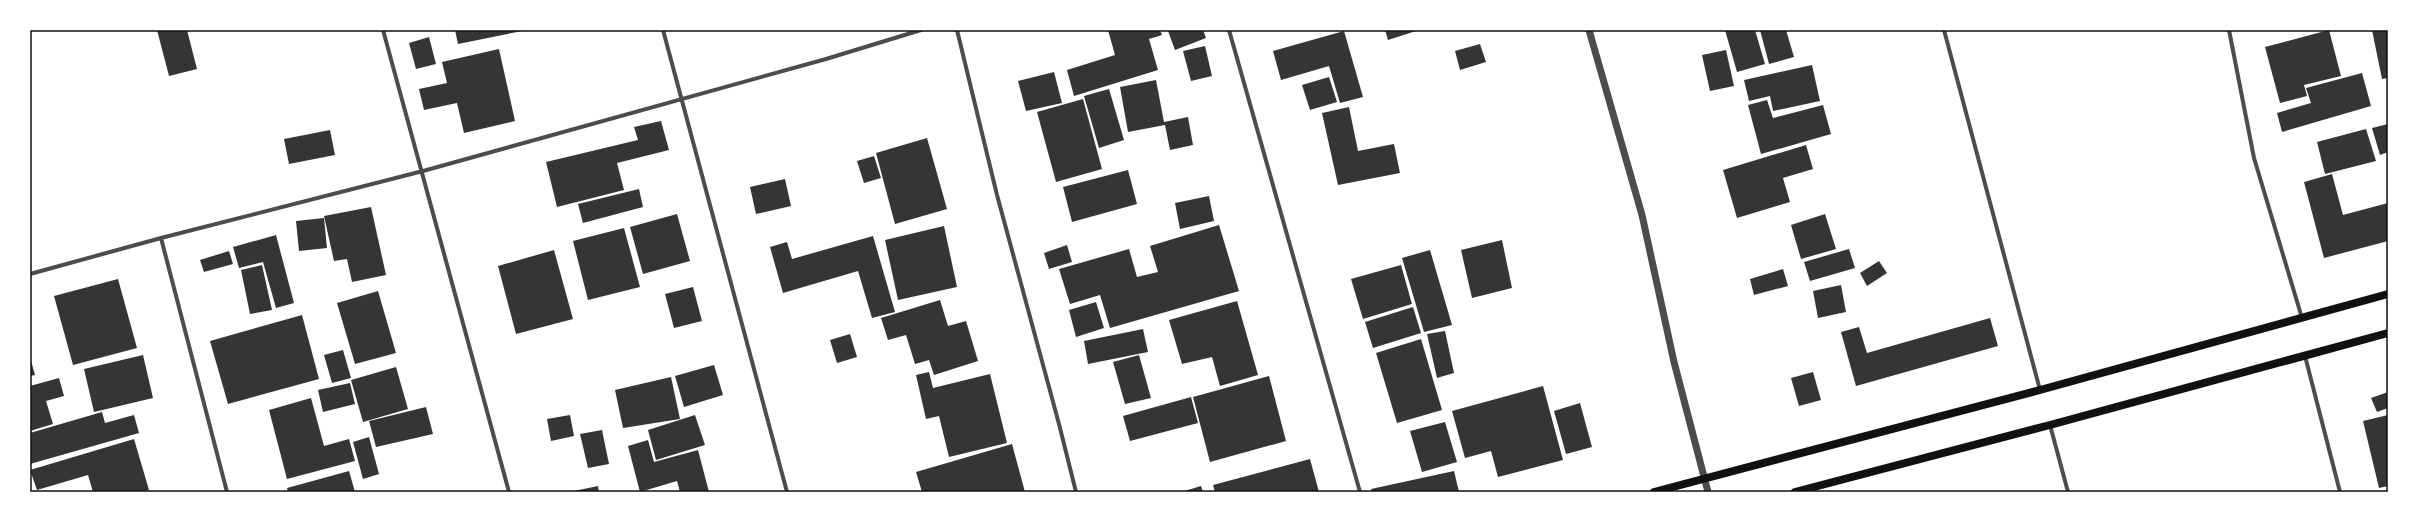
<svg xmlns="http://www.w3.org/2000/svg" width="2418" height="522" font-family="'Asap Condensed',sans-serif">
<rect width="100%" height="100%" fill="#fff"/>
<!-- building -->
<path fill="#353535" d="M157,30H187L197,69L169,76Z
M455,30H522V31L458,44Z
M1108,30H1160L1162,35L1149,39L1158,70L1074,96L1067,70L1115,55Z
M1171,30H1203L1206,38L1175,50L1168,31Z
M1385,30H1419L1388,40Z
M1725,30H1755L1765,64L1737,72Z
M1760,30H1786L1794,57L1769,64Z
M2329,30L2341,76L2304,85L2307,96L2280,103L2265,47Z
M2372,30H2388V78L2382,79Z
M1344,31L1363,97L1340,103L1329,66L1281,80L1273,51Z
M429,37L436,64L416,69L409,43Z
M1480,44L1486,62L1460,70L1455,51Z
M1205,46L1212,76L1191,81L1183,51Z
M499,49L515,121L464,133L457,103L424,110L419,89L447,83L442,62Z
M1726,50L1734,86L1710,91L1702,55Z
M1812,65L1820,101L1773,111L1770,96L1749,101L1744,80Z
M1054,72L1062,103L1026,111L1018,81Z
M2362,73L2371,106L2282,132L2277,113L2311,103L2306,88Z
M1329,77L1337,102L1310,110L1302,85Z
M1156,80L1164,122L1188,117L1193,145L1170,150L1165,125L1128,132L1120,87Z
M1109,89L1124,140L1099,148L1084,96Z
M1083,99L1102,169L1056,182L1037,112Z
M1767,100L1773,118L1823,105L1831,134L1761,154L1748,105Z
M1349,107L1358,151L1394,144L1400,173L1338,185L1322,113Z
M661,121L669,150L617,163L624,190L557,207L546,162L638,140L634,127Z
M2388,124V152L2380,155L2372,128Z
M2366,129L2376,161L2325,174L2317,142Z
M330,130L335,155L289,164L284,139Z
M927,138L947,209L895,224L876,153Z
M1806,145L1813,169L1783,178L1790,202L1737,218L1723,170Z
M874,156L881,178L864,183L857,161Z
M1128,170L1137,204L1072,222L1063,187Z
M2332,174L2343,215L2388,203V241L2324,258L2304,182Z
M785,179L791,206L756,214L750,187Z
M639,189L643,207L583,223L578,204Z
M1209,196L1214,221L1180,229L1175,203Z
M371,207L386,275L352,282L347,259L334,261L324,216Z
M677,214L690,261L643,274L630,227Z
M1825,214L1836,249L1801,259L1791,225Z
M324,218L327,248L299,251L296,221Z
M1219,225L1239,291L1110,328L1100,295L1070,304L1059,269L1129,249L1137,277L1158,272L1150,246Z
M944,226L957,287L898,300L885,240Z
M624,228L640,287L588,300L573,241Z
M276,235L294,303L276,308L263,262L239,268L233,247Z
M873,236L895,312L872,318L858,271L783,293L770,247L787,242L792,259Z
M1502,240L1512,288L1472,298L1461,250Z
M1067,245L1072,262L1049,269L1044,253Z
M1849,249L1855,268L1810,281L1804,262Z
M554,250L573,319L516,334L498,266Z
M1430,250L1452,325L1424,332L1402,258Z
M229,251L233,264L204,272L200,260Z
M1879,261L1887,273L1867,286L1860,273Z
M262,265L272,310L250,314L241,270Z
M1401,265L1412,304L1363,319L1351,279Z
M1783,269L1788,286L1754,295L1750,279Z
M118,279L137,348L73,365L54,296Z
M1841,285L1846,312L1818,318L1813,291Z
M693,287L702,321L674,328L665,294Z
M378,291L396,353L355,364L337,303Z
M940,300L948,326L966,321L978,361L934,375L929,360L915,364L906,335L888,340L881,318Z
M1237,301L1258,375L1220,386L1212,357L1182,364L1169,320Z
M1096,302L1104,328L1076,337L1069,310Z
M1413,307L1421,333L1373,348L1365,322Z
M302,315L319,379L228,404L210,341Z
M1990,318L1998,346L1856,386L1841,332L1859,327L1867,353Z
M1143,329L1148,352L1088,364L1084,341Z
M1445,331L1454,373L1437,378L1427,334Z
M850,334L857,357L837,363L830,340Z
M1421,339L1442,410L1397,423L1376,353Z
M343,350L351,378L332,383L324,355Z
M143,355L153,398L94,412L84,369Z
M1139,355L1151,398L1125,404L1113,362Z
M30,357L35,375L30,376Z
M714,365L723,395L684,407L675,376Z
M396,367L408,409L363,422L351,380Z
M929,372L933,388L990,374L1007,443L949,457L939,416L926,419L916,375Z
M1813,372L1821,400L1799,406L1791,378Z
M1269,376L1286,441L1210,462L1193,397Z
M671,377L680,419L623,428L615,390Z
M59,378L64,396L46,401L53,424L30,431V386Z
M350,383L355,404L323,412L318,390Z
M1543,386L1563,460L1498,477L1491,451L1465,458L1452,411Z
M2388,392V408L2377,412L2371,398Z
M1191,397L1198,423L1130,441L1123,416Z
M311,398L324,446L349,439L355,461L287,479L269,410Z
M1580,403L1592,447L1566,454L1554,411Z
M426,407L433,434L376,447L369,421Z
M102,412L105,423L134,415L139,433L30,464V433Z
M570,415L574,436L551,441L547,419Z
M695,415L705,445L656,460L648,430Z
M2388,415V486L2379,488L2363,421Z
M1445,422L1457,462L1422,472L1410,431Z
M602,430L609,464L588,468L580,434Z
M369,437L379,474L363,479L353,442Z
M134,439L149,490L142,492H93L88,475L37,490L30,470Z
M648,440L654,462L698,450L709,492H680L677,481L640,492L628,446Z
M1012,444L1025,492H922L916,472Z
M1310,459L1319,492H1215L1213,485Z
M349,471L355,492H288L287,488Z
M1454,471L1459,492H1372L1371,489Z
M598,486L599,492H574V491Z
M1201,486L1203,492H1181Z"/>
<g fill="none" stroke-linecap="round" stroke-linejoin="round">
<!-- minor -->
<path stroke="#4c4c4c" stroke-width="4" d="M383,30L509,492
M663,30L787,492
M957,30L997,195L1059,424L1076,492
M1229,30L1360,492
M1944,30L2040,390
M2229,30L2254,158L2302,318
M161,238L227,492
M30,274L161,238L423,171L826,59L921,30
M2305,356L2340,492
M2050,425L2068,492"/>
<!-- tertiary -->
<path stroke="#4c4c4c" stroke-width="7" d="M1589,30L1642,215L1674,362L1708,492"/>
<!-- secondary -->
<path stroke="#111" stroke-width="8" d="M1654,492L2040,390L2388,294
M1795,492L2050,425L2388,333"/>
</g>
<!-- border -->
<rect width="2418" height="522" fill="none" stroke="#ffffff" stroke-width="62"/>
<rect x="31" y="31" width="2356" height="460" fill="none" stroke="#111" stroke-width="1.5"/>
</svg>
